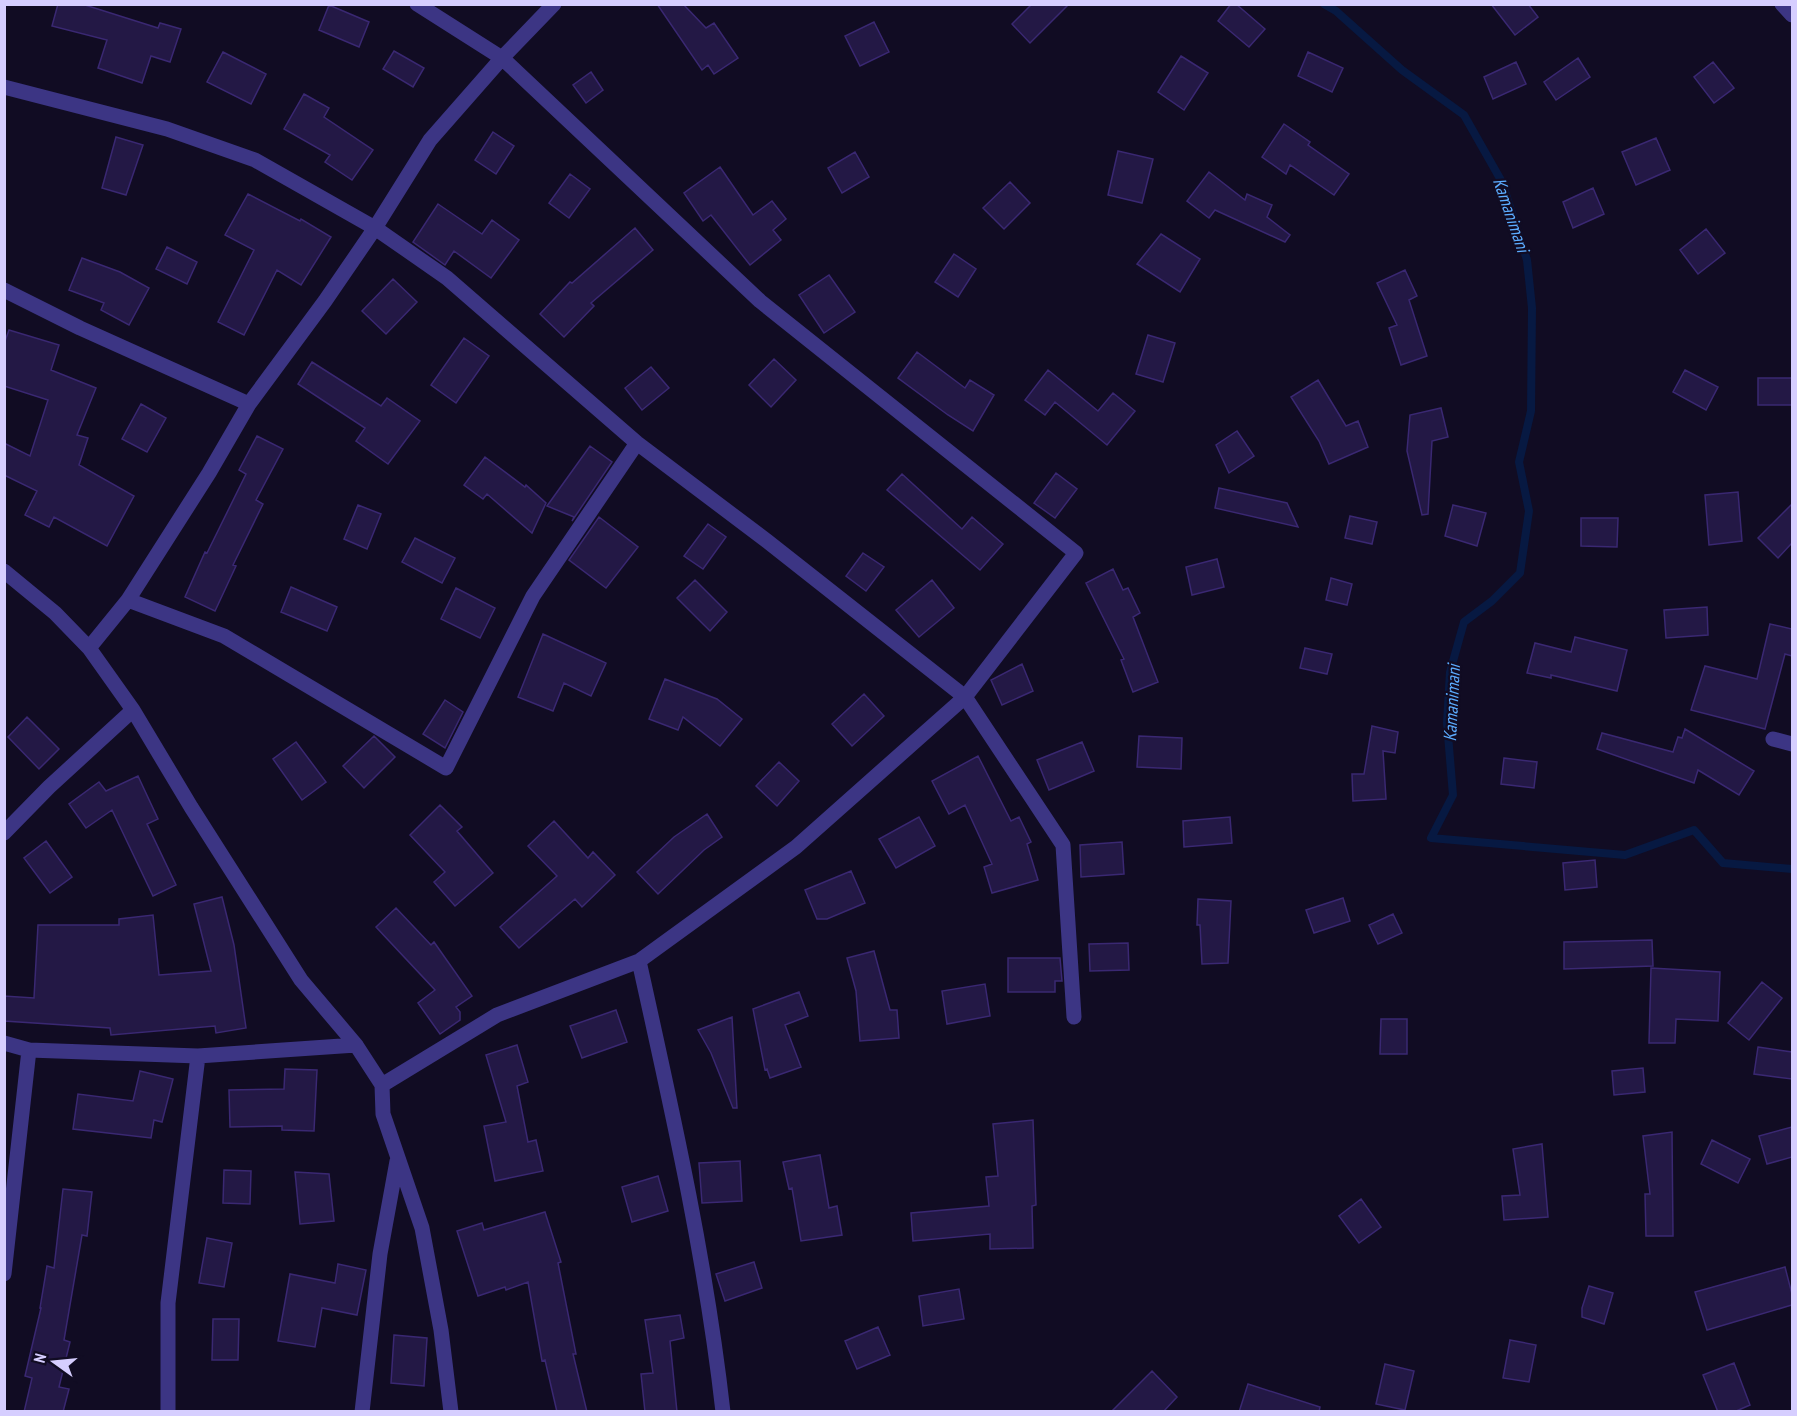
<svg xmlns="http://www.w3.org/2000/svg" width="1797" height="1416" font-family="'PT Sans Narrow',sans-serif">
<rect width="100%" height="100%" fill="#110c23"/>
<g fill="none" stroke-linecap="round" stroke-linejoin="round">
<!-- stream -->
<path stroke="#071942" stroke-width="8" d="M1324,4L1336,11L1402,70L1464,115L1502,182L1527,260L1532,308L1531,411L1519,462L1529,511L1520,573L1492,601L1464,622L1450,672L1447,723L1453,795L1431,838L1625,855L1694,830L1723,863L1792,869"/>
</g>
<!-- building -->
<path fill="#231845" stroke="#3a2872" stroke-width="1.5" d="M58,4H82L158,28L160,23L181,29L170,62L151,56L142,83L98,68L107,40L52,26Z
M657,4H683L706,28L714,23L738,58L714,74L708,65L702,70Z
M1032,4H1069L1030,43L1012,24Z
M1231,4H1236L1265,29L1249,47L1218,21Z
M1491,4H1528L1538,17L1515,35Z
M329,5L369,22L359,47L319,30Z
M874,22L889,52L860,66L845,36Z
M394,51L424,68L413,87L383,69Z
M223,52L266,74L251,104L207,82Z
M1308,52L1343,68L1332,92L1298,76Z
M1181,56L1208,73L1184,110L1158,92Z
M1578,58L1590,77L1556,100L1544,82Z
M1516,62L1526,84L1493,99L1484,77Z
M1713,62L1734,88L1714,103L1694,77Z
M591,72L603,90L586,103L573,85Z
M304,94L329,108L324,117L373,150L352,180L325,162L330,155L284,129Z
M1284,124L1310,142L1308,145L1349,174L1334,195L1290,165L1286,174L1262,157Z
M493,132L514,146L496,174L475,160Z
M116,137L143,145L126,195L102,188Z
M1656,138L1670,170L1636,185L1622,152Z
M1118,151L1153,159L1142,203L1108,195Z
M855,152L869,177L842,193L828,168Z
M720,167L753,215L772,201L786,219L773,230L781,240L750,265L711,215L703,221L684,193Z
M1209,172L1245,200L1247,194L1272,205L1267,217L1290,235L1285,242L1215,210L1209,218L1187,201Z
M570,174L590,189L569,218L549,203Z
M1010,182L1030,203L1004,229L983,208Z
M1593,188L1604,214L1573,228L1563,202Z
M248,194L300,221L301,219L331,237L301,285L277,270L244,335L218,322L254,250L225,235Z
M438,204L482,234L492,220L519,240L491,278L454,251L445,265L413,242Z
M635,228L653,250L591,303L594,306L564,337L540,314L570,282L572,283Z
M1706,229L1725,253L1698,274L1680,250Z
M1161,234L1200,259L1180,292L1137,264Z
M167,247L197,262L187,284L156,269Z
M954,254L976,269L958,297L935,282Z
M82,258L120,272L149,288L129,325L101,310L104,303L69,290Z
M1405,270L1417,296L1409,300L1427,356L1401,365L1389,328L1397,325L1377,283Z
M829,275L855,312L824,333L799,295Z
M393,279L417,302L386,334L362,311Z
M9,330L59,345L51,370L96,388L77,435L88,438L79,465L134,496L107,546L54,517L49,527L25,515L37,491L4,475V443L30,456L48,400L4,386V344Z
M1148,335L1175,343L1163,382L1136,374Z
M464,338L489,356L456,403L431,385Z
M917,352L965,388L970,380L994,395L973,431L948,415L898,378Z
M774,359L796,380L771,407L749,385Z
M312,362L381,406L387,398L420,421L388,464L356,441L365,428L298,384Z
M651,367L669,388L642,410L625,388Z
M1048,370L1098,411L1113,393L1135,411L1107,445L1055,402L1045,415L1025,400Z
M1685,370L1718,387L1706,410L1673,392Z
M1758,378H1792V405H1758Z
M1318,380L1346,426L1358,421L1368,447L1329,464L1319,441L1291,397Z
M141,404L166,418L147,452L122,439Z
M1441,408L1448,437L1432,441L1428,514L1422,515L1407,451L1410,415Z
M1237,431L1254,456L1229,473L1216,445Z
M257,436L283,449L256,500L263,504L233,565L236,566L215,611L185,597L205,552L207,553L246,474L239,470Z
M590,446L612,462L572,521L574,517L547,506Z
M485,457L525,487L526,485L546,503L532,533L487,494L483,499L464,485Z
M1056,473L1077,489L1055,518L1034,503Z
M902,474L962,529L972,517L1003,544L980,570L887,490Z
M1219,488L1287,503L1298,527L1215,508Z
M1738,492L1742,541L1709,545L1705,495Z
M1792,504V543L1778,558L1758,538Z
M358,505L381,514L367,549L344,539Z
M1453,505L1486,513L1477,546L1445,536Z
M1350,516L1377,522L1372,544L1345,538Z
M599,517L638,547L606,588L569,560Z
M1581,518H1618L1617,547L1581,546Z
M708,524L726,537L703,569L684,556Z
M415,538L455,558L442,583L402,562Z
M863,553L884,567L866,591L846,576Z
M1217,559L1224,587L1192,595L1186,567Z
M1113,569L1123,590L1128,588L1140,613L1133,617L1158,682L1133,692L1121,660L1124,659L1086,583Z
M1331,578L1352,584L1347,605L1326,600Z
M695,580L727,612L710,631L677,598Z
M932,580L954,608L919,637L896,610Z
M291,587L337,607L327,631L281,612Z
M456,588L495,608L480,638L441,619Z
M1707,607L1708,635L1666,638L1664,610Z
M1770,624L1792,629V656L1785,654L1765,729L1691,710L1705,666L1757,679Z
M543,634L606,663L591,696L564,683L553,711L518,697Z
M1575,637L1627,650L1617,691L1551,675V678L1527,673L1535,643L1571,652Z
M1305,648L1332,654L1327,674L1300,668Z
M1022,664L1033,691L1002,705L991,680Z
M665,679L717,699L742,719L720,746L683,717L678,730L649,719Z
M864,694L884,716L852,746L832,724Z
M445,700L463,712L445,748L423,734Z
M27,717L59,749L39,769L8,737Z
M1372,726L1398,732L1395,753L1383,751L1386,799L1353,801L1352,774H1364Z
M1685,729L1754,771L1739,795L1698,770L1694,783L1597,749L1602,733L1673,752L1678,737L1682,738Z
M374,736L395,757L364,788L343,766Z
M1139,736L1182,738L1181,769L1137,767Z
M296,742L326,782L302,800L273,759Z
M1082,742L1094,771L1049,790L1037,760Z
M978,756L1011,821L1019,817L1031,842L1027,844L1038,880L992,893L984,867L992,864L965,805L949,814L932,781Z
M1504,758L1537,762L1534,788L1501,784Z
M779,762L799,781L777,806L756,786Z
M138,776L158,819L147,824L176,885L153,896L112,810L86,828L69,804L99,782L106,791Z
M440,805L462,827L457,831L493,873L455,906L434,882L445,872L410,835Z
M707,814L722,837L704,850L658,894L637,872L674,837Z
M919,817L935,846L896,868L879,839Z
M1230,817L1232,843L1184,847L1183,821Z
M554,821L588,858L593,852L615,875L582,907L575,899L519,948L500,927L557,876L528,846Z
M46,841L72,877L50,893L24,858Z
M1122,842L1124,874L1081,877L1080,845Z
M1595,860L1597,887L1565,890L1563,863Z
M851,871L865,903L827,919H817L805,890Z
M222,897L234,945L246,1028L216,1033L215,1026L111,1035L110,1028L4,1021V996L34,998L38,925H119V919L153,915L159,975L211,971L194,904Z
M1343,898L1350,921L1314,933L1306,910Z
M1198,899L1231,901L1228,963L1202,964L1200,925H1197Z
M396,908L431,945L434,942L472,996L456,1007L460,1012V1020L440,1034L418,1003L435,990L376,927Z
M1393,914L1402,933L1378,944L1369,925Z
M1652,940L1653,966L1564,969V942Z
M1128,943L1129,970L1090,971L1089,944Z
M874,951L890,1010H897L899,1038L860,1041L856,991L847,958Z
M1008,958H1060L1062,981H1055V992H1008Z
M1651,968L1720,972L1718,1021L1676,1019L1675,1043H1649Z
M1762,982L1782,998L1749,1040L1728,1023Z
M985,984L990,1016L947,1024L942,991Z
M799,992L808,1016L785,1025L801,1067L770,1078L767,1069L765,1070L753,1009Z
M616,1010L627,1042L582,1058L570,1026Z
M732,1017L737,1108H733L711,1053L698,1030Z
M1381,1019H1407V1054H1380Z
M517,1045L528,1082L517,1086L528,1142L536,1140L543,1171L495,1181L484,1126L506,1122L486,1055Z
M1758,1047L1792,1052V1079L1754,1074Z
M1643,1068L1645,1092L1614,1095L1612,1071Z
M285,1069L317,1070L314,1131L282,1130V1126L230,1127L229,1090L284,1089Z
M140,1071L173,1079L162,1122L154,1120L151,1138L73,1129L78,1094L133,1101Z
M1033,1120L1036,1205L1032,1206L1033,1248L990,1249V1234L913,1241L911,1213L989,1206L986,1177L998,1176L993,1124Z
M1792,1127V1157L1767,1164L1759,1136Z
M1672,1132L1673,1236H1646L1645,1194H1650L1643,1136Z
M1712,1140L1750,1159L1738,1183L1701,1164Z
M1542,1144L1548,1217L1504,1220L1502,1196L1520,1195L1513,1149Z
M820,1155L829,1208L837,1206L842,1235L801,1241L792,1188L789,1189L783,1162Z
M740,1161L742,1201L702,1203L699,1163Z
M224,1170L251,1171L250,1204L223,1203Z
M295,1172L329,1174L334,1221L300,1224Z
M658,1176L668,1211L632,1222L622,1187Z
M63,1189L92,1192L87,1236L82,1235L64,1340L70,1342L59,1387L69,1389L63,1412H24L32,1378L25,1376L41,1308H40L47,1266L54,1268Z
M1361,1199L1381,1227L1359,1243L1339,1216Z
M545,1212L561,1262L558,1263L576,1354H573L587,1412H557L545,1360L542,1361L528,1282L506,1290L505,1287L478,1296L457,1231L482,1223L484,1230Z
M207,1238L232,1243L224,1287L199,1283Z
M754,1262L762,1288L725,1301L716,1274Z
M338,1264L366,1270L357,1315L322,1308L315,1347L278,1341L290,1274L335,1283Z
M1785,1267L1792,1294V1305L1707,1330L1695,1292Z
M1589,1286L1613,1293L1604,1324L1582,1317V1308Z
M959,1289L964,1319L923,1326L919,1296Z
M680,1315L684,1338L670,1341L677,1412H645L641,1374L653,1373L645,1320Z
M213,1319H239L238,1360H212Z
M878,1327L890,1355L857,1369L845,1341Z
M394,1335L427,1338L424,1386L391,1383Z
M1510,1340L1536,1345L1529,1382L1503,1378Z
M1734,1363L1750,1405L1734,1412H1718L1703,1375Z
M1385,1364L1414,1371L1405,1410L1376,1404Z
M1152,1371L1177,1397L1163,1412H1111Z
M1248,1384L1320,1407L1319,1412H1239Z"/>
<g fill="none" stroke-linecap="round" stroke-linejoin="round">
<!-- minor -->
<path stroke="#3c3584" stroke-width="15" d="M1782,4L1792,15
M4,87L167,129L255,160L375,228L447,278L637,443L767,541L965,697L1063,845L1074,1017
M4,290L80,328L249,404
M4,571L55,613L89,648L133,710L191,807L301,980L356,1045L382,1085L383,1114L422,1228L441,1330L451,1412
M128,600L224,636L446,768L533,596L637,443
M89,648L128,600L209,473L249,404L325,301L375,228L430,140L502,58L554,4
M1773,739L1792,744
M4,833L49,787L133,710
M639,961C672,1110 706,1260 723,1412
M4,1043L29,1050L198,1056L356,1045
M382,1085L497,1015L639,961L796,847L965,697L1076,553L760,301L502,58L417,4
M4,1274L29,1050
M168,1412V1303L198,1056
M362,1412L380,1254L397,1161"/>
</g>
<g text-anchor="middle" stroke-width="4.5" stroke-linejoin="round" paint-order="stroke">
<!-- water labels -->
<g font-size="18" font-style="italic" fill="#5cacff" stroke="#110c23">
<text transform="translate(1511 215) rotate(71)" y="6">Kamanimani</text>
<text transform="translate(1452 703) rotate(-87)" y="6">Kamanimani</text>
</g>
</g>
<!-- border -->
<rect width="1797" height="1416" fill="none" stroke="#d6ceff" stroke-width="12"/>
<!-- north arrow -->
<g transform="translate(54 1362) rotate(285)" stroke="#110c23" stroke-width="4.5" paint-order="stroke">
<path d="M0-4.5L10 22L0 15L-10 22Z" fill="#d6ceff"/>
<text y="-9" font-size="16" font-weight="bold" text-anchor="middle" fill="#d6ceff">N</text>
</g>
</svg>
